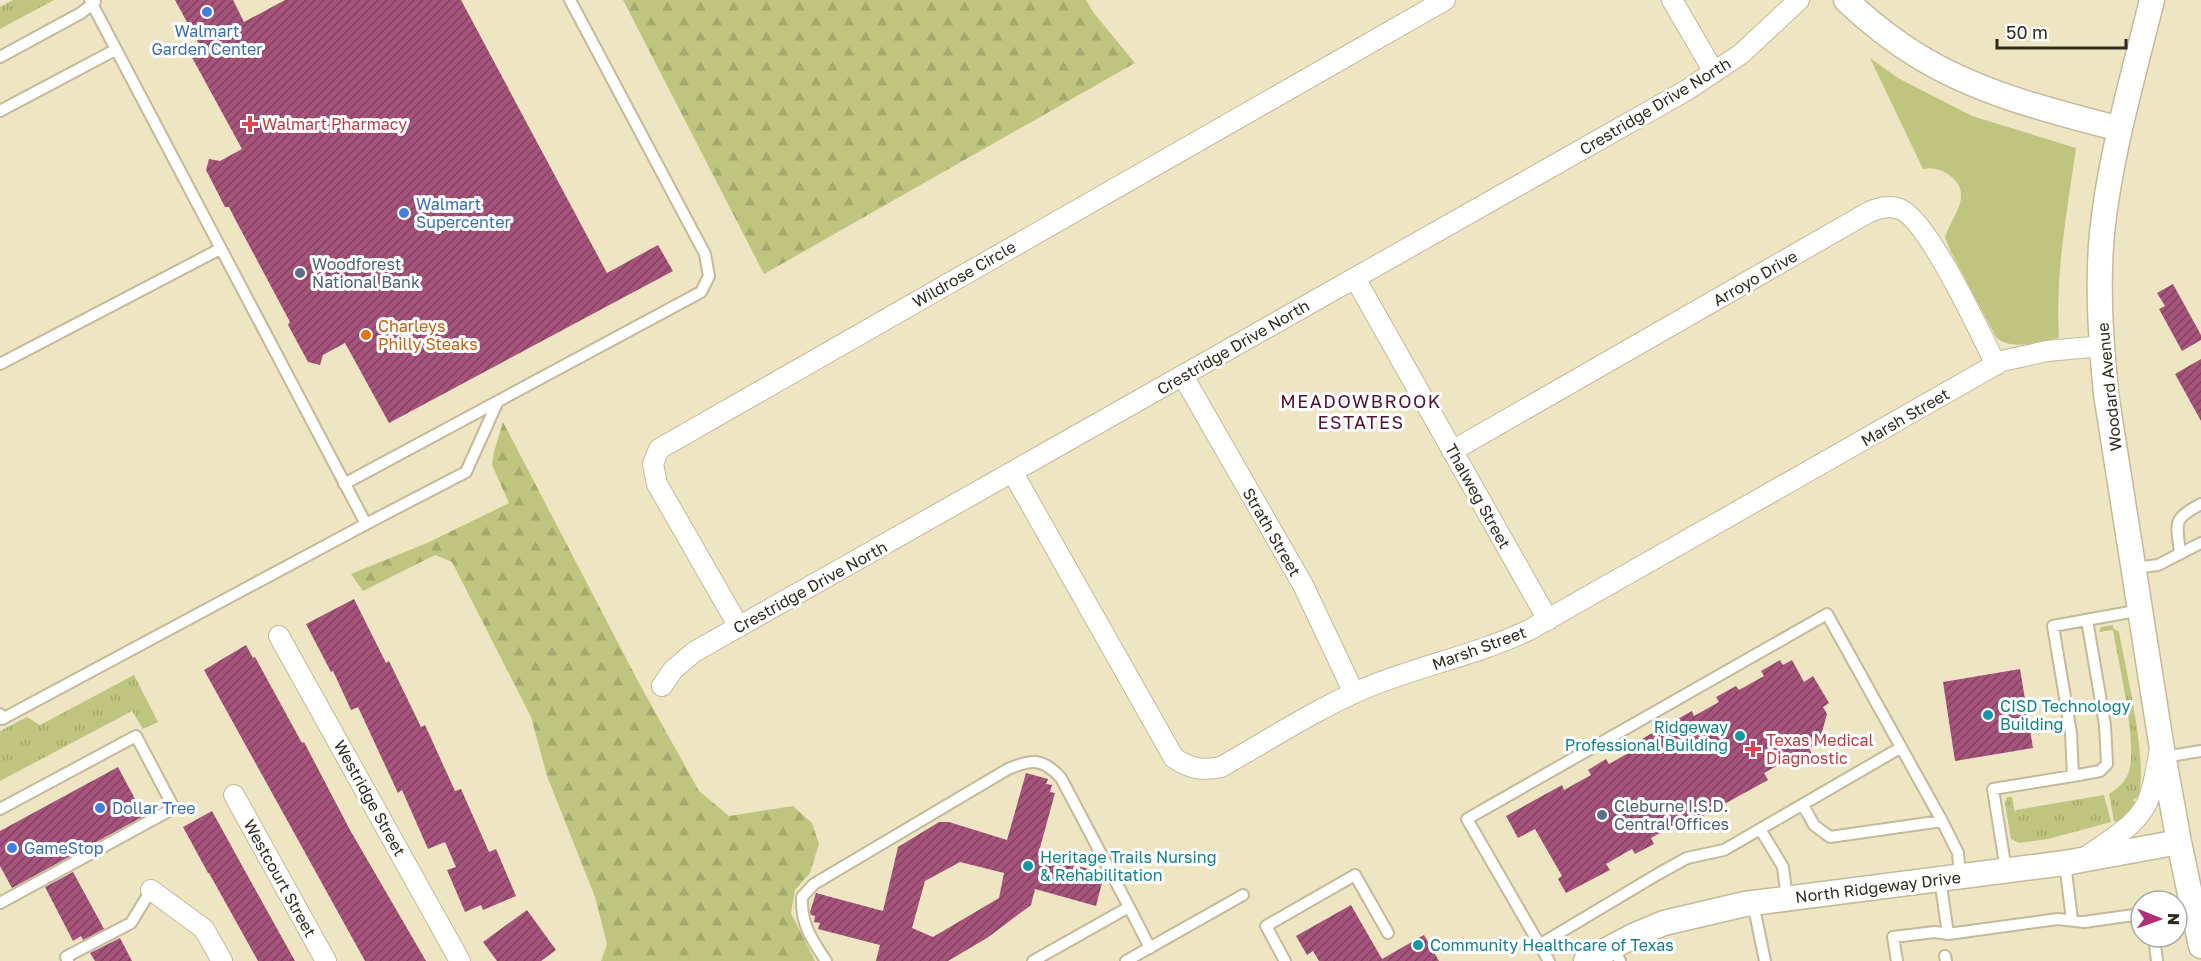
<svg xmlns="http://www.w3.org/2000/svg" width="2201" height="961" font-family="'Golos Text',sans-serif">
<defs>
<pattern id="grass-tufts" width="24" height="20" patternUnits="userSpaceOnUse" patternTransform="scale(1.5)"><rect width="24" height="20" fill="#bfc57e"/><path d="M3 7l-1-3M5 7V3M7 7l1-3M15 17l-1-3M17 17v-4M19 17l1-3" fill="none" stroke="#a4a96c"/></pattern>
<pattern id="forest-firs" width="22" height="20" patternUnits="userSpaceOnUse" patternTransform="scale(1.5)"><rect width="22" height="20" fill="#bfc57e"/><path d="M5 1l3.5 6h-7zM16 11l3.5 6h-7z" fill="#a4a96c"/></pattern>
<pattern id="building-hatch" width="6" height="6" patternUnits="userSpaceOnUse" patternTransform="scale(1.5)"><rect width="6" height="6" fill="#a6547c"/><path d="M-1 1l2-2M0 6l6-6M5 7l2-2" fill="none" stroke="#80425f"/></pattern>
</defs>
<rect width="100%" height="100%" fill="#eee6c3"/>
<!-- grass -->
<path fill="url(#grass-tufts)" d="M13,0H54L0,29V7Z
M2113,625V628L2119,632C2127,677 2147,754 2139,796L2133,800L2138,806L2126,818L2114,822L2109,794C2117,789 2124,783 2128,774C2139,749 2118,660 2113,630L2099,632L2101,627Z
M134,675L158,722L143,729L132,711L0,781V731L27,717L40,725Z
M2104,795L2111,822L2048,839L2019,843L2011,839L2005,804L2007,797H2012L2015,813L2016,810Z"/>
<!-- forest -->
<path fill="url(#forest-firs)" d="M623,0H1086L1093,12L1135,63L764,274Z
M503,422L640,685L699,791L729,816L793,806L812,823L819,844L810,873L795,890L791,913L815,961H601L607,944L595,897L547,776L531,717L452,562L435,555L363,591L351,574L427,543L509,503L492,465L494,452Z"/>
<!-- park -->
<path fill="#bfc57e" d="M1870,58L1898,78L1972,116L2076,148C2067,211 2055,275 2059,338C2039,341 2012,352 1996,337L1950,250L1945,237C1952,215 1977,192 1946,173C1939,169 1930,167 1923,169Z"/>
<!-- building -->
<path fill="url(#building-hatch)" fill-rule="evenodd" d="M175,0H233L244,22L285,0H461L607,273L658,245L673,271L389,423L345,343L323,355L320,365L308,362L288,325L290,322L235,219L229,207H225L206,170L209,159L220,161L242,149L189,52L200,46Z
M2173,284L2201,335V340L2182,351L2159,309L2165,306L2157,293Z
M2201,359V421L2175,374Z
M354,599L386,663L389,661L421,727L425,725L455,791L461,789L489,852L496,849L516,896L483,910L481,905L465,912L447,870L456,867L445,842L428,849L402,790L398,793L358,707L351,710L333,671L331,672L306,624Z
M246,645L253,658L255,657L302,743L304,742L350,830L426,961H365L204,670Z
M1780,660L1783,665L1792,660L1804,682L1813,676L1829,703L1823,707L1827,714L1819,743L1809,748L1812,754L1793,765L1789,759L1764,773L1768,780L1679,829L1676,824L1651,838L1654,844L1635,854L1632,849L1606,864L1610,870L1566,893L1558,879L1562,876L1535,829L1518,838L1506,816L1562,785L1564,790L1591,775L1588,770L1606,759L1609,764L1634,750L1631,745L1692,711L1694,716L1719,702L1716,697L1736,686L1739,690L1764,676L1761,671Z
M2020,669L2033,748L1955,761L1943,682Z
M118,767L144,816L12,888L0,866V831Z
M1026,773L1048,779L1046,784L1052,785L1050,792L1055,793L1038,855L1096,871L1095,876L1101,878L1099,883H1102L1096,906L1035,889L1031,905L987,938L948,961H876L880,945L818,929L820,923L814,922L815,916L811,915L810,912L816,893L883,911L898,847L939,822H949L1007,840ZM960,862L1004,873L999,898L933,937L912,928L925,881Z
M212,811L245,871L295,961H258L209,873H208L183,827Z
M73,872L104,929L83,940L81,936L73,941L45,887Z
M1351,905L1382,959L1424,935L1439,961H1319L1313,951L1307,955L1296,936Z
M527,910L556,950L541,961H497L483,942Z
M120,938L132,961H95L90,953Z"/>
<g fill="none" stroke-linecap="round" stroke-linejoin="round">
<defs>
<path id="service" d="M0,57L81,13L95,2
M0,111L115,50
M0,364L220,249
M344,484L701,292L709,276L705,254L570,0
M366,524L466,472L498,401
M2180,554C2177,522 2171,520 2201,504
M2134,568L2158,565L2201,543
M0,714L2,719L366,524L90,0
M2164,757L2201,751
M2073,776L2100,771L2107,764L2105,725L2087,620
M1803,805L1814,825L1830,837L1942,821
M0,809L136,736L174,808L0,903
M1760,829L1783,867L1787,899
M2065,863L2072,920
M2006,870L1993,789L2073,776L2071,733L2053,626L2141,610
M1940,879L1948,934
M1753,903L1765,961
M1129,907L1150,948
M2154,937L2157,961
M1539,945L1658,874L1687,858L1724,850L1900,748
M1613,947L1620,961
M1945,956L1946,961
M68,961L66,957L131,923L151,890
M826,961C811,938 801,925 802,897L814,884L1008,769C1032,759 1043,758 1061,778L1129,907L1033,961
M1126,961L1243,895
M1285,961L1266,926L1355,875L1388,933
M1549,961L1467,819L1827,614L1942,821L1958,853L1960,876
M1897,961L1893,937L1935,932L1948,934L2058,919L2084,922L2141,914"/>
<path id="minor" d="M1672,0L1714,72
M1355,278L1548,620
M1183,376L1303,585L1354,693
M1452,451L1869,212C1879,208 1888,205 1900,209C1928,220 1981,334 1996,365
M1013,473L1174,758C1191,769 1202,771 1221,767C1267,741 1313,711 1361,690C1416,666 1475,656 1529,630L2002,361L2047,351L2102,346
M739,627L657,484L653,464L659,449L1445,0
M279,636L460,961
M662,686L673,670L694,652L1687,90L1741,54L1799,0
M234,795L326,961
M2083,859C2107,841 2141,825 2150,795C2155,780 2157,764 2160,749
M151,890L204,929L222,961"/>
<path id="tertiary" d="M1846,0C1868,21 1892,40 1918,56C1980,94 2051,111 2120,129
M2152,0C2133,77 2110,155 2102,233C2097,287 2101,341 2106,394L2161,743L2179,842L2201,946
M1586,961L1633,936L1664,923L1745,904L2065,863L2179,842"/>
</defs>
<!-- service casing -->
<use href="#service" stroke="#c2ba98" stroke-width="14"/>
<!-- minor casing -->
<use href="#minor" stroke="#c2ba98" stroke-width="22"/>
<!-- tertiary casing -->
<use href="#tertiary" stroke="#c2ba98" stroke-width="27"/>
<!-- service -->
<use href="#service" stroke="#fff" stroke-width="10"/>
<!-- minor -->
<use href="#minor" stroke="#fff" stroke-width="20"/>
<!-- tertiary -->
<use href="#tertiary" stroke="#fff" stroke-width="24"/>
</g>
<!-- markers -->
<g fill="#3f7fe0" stroke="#fff" stroke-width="2">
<circle cx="207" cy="12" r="6"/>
<circle cx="404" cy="213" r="6"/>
<circle cx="100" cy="808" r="6"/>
<circle cx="12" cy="848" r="6"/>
</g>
<g fill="#e0444e" stroke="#fff" stroke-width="2">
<path d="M247 115h6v6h6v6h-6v6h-6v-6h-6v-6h6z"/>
<path d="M1750 740h6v6h6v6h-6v6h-6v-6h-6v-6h6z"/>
</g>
<g fill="#5c6f8a" stroke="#fff" stroke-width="2">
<circle cx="300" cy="273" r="6"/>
<circle cx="1602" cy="815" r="6"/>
</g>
<circle fill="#e8710a" stroke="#fff" stroke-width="2" cx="366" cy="335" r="6"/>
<g fill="#0f9aa8" stroke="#fff" stroke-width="2">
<circle cx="1988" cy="715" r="6"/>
<circle cx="1740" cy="736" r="6"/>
<circle cx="1028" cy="866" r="6"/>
<circle cx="1418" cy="945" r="6"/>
</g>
<g text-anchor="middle" stroke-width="6" stroke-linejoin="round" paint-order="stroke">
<!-- shop labels -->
<g font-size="16" fill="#366cbe" stroke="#fff" text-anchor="start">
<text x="207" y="37" text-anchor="middle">Walmart<tspan x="207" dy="18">Garden Center</tspan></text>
<text x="416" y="210">Walmart<tspan x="416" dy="18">Supercenter</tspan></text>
<text x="112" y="814">Dollar Tree</text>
<text x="24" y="854">GameStop</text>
</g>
<!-- street labels -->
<g font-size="16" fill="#2e2b1e" stroke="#fff">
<text transform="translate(1655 106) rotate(-31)" y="6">Crestridge Drive North</text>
<text transform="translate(964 274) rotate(-30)" y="6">Wildrose Circle</text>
<text transform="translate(1755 278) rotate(-30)" y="6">Arroyo Drive</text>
<text transform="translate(1233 347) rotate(-30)" y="6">Crestridge Drive North</text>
<text transform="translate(2109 387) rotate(-96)" y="6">Woodard Avenue</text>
<text transform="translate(1905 417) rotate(-30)" y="6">Marsh Street</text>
<text transform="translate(1478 496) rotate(61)" y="6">Thalweg Street</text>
<text transform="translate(1272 532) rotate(60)" y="6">Strath Street</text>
<text transform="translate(810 587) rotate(-29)" y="6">Crestridge Drive North</text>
<text transform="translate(1479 648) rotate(-20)" y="6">Marsh Street</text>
<text transform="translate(370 798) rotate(61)" y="6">Westridge Street</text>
<text transform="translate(280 878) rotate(61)" y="6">Westcourt Street</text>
<text transform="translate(1878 887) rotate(-7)" y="6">North Ridgeway Drive</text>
</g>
<!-- health labels -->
<g font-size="16" fill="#be3a42" stroke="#fff" text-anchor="start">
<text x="262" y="130">Walmart Pharmacy</text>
<text x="1766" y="746">Texas Medical<tspan x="1766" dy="18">Diagnostic</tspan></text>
</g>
<!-- service labels -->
<g font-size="16" fill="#4e5e75" stroke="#fff" text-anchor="start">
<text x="312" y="270">Woodforest<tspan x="312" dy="18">National Bank</tspan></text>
<text x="1614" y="812">Cleburne I.S.D.<tspan x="1614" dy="18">Central Offices</tspan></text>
</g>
<!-- food labels -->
<g font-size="16" fill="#c56008" stroke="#fff" text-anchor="start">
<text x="378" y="332">Charleys<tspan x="378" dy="18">Philly Steaks</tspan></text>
</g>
<!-- culture labels -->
<g font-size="16" fill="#0d838f" stroke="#fff" text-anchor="start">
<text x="2000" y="712">CISD Technology<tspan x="2000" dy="18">Building</tspan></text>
<text x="1728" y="733" text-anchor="end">Ridgeway<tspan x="1728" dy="18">Professional Building</tspan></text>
<text x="1040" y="863">Heritage Trails Nursing<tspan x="1040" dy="18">&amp; Rehabilitation</tspan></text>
<text x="1430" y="951">Community Healthcare of Texas</text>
</g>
<!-- neighbourhood labels -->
<g font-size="18" letter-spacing="1.5" fill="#511234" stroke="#fff">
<text x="1361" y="408">MEADOWBROOK<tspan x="1361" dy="21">ESTATES</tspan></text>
</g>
</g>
<!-- north arrow -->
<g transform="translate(2159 919) rotate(91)"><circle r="28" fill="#ffffff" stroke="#abaaa5" stroke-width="1.5"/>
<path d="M0-4.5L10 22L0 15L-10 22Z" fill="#b12d75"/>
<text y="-9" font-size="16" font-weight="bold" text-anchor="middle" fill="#2e2b1e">N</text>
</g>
<!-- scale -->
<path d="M1997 39v9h129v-9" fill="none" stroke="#2e2b1e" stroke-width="3"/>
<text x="2006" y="39" font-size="18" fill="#2e2b1e" stroke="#ffffff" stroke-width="4.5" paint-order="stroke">50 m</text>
</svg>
